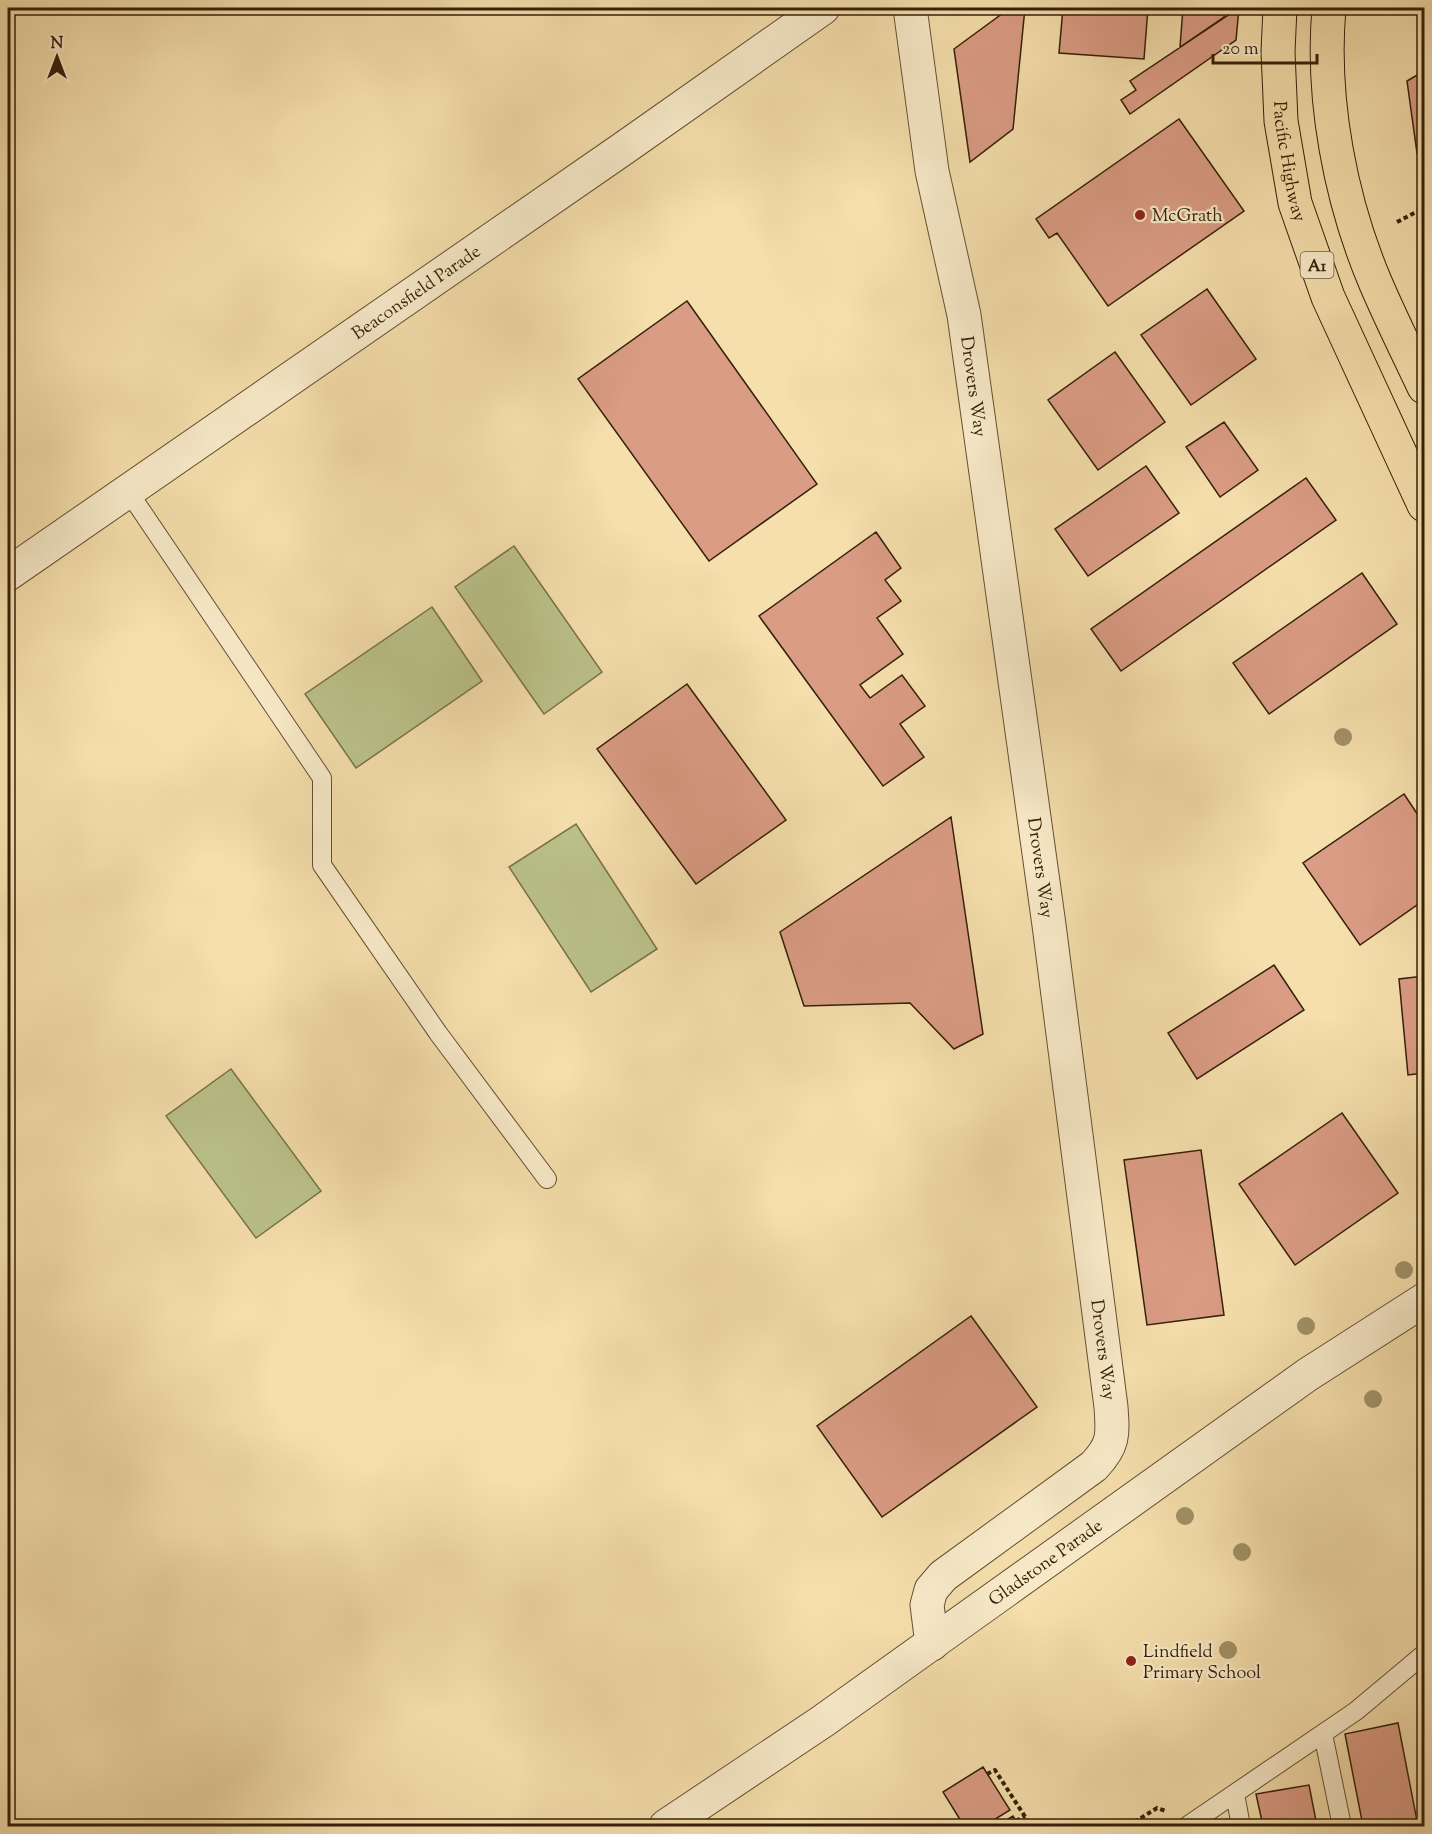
<svg xmlns="http://www.w3.org/2000/svg" width="1432" height="1834" font-family="'Sorts Mill Goudy',serif">
<rect width="100%" height="100%" fill="#f5dfac"/>
<filter id="stains"><feTurbulence type="fractalNoise" baseFrequency=".00333" numOctaves="4"/><feColorMatrix values="0 0 0 0 .2 0 0 0 0 .09 0 0 0 0 .02 0 0 0 .5 -.17"/></filter>
<radialGradient id="worn" r=".72"><stop offset=".6" stop-color="#630" stop-opacity="0"/><stop offset="1" stop-color="#630" stop-opacity=".3"/></radialGradient>
<!-- park -->
<path fill="#bbc28a" stroke="#787149" stroke-width="1.5" d="M514,546L602,672L544,714L455,587Z
M432,607L482,681L356,768L305,694Z
M576,824L657,949L591,992L509,867Z
M231,1069L321,1191L256,1238L166,1116Z"/>
<!-- building -->
<path fill="#da9c84" stroke="#342008" stroke-width="1.5" d="M1010,8H1025L1013,129L970,162L954,49Z
M1063,8H1148L1144,59L1059,53Z
M1183,8H1225L1224,17L1180,47Z
M1239,8L1236,40L1130,114L1121,100L1136,90L1130,81Z
M1424,71V167L1417,153L1407,81Z
M1179,119L1244,211L1108,306L1057,233L1049,238L1036,219Z
M1207,289L1256,359L1191,405L1141,335Z
M687,301L817,484L709,561L578,379Z
M1115,352L1165,422L1098,470L1048,400Z
M1224,422L1258,470L1220,497L1186,447Z
M1146,466L1179,513L1088,576L1055,529Z
M1306,478L1336,520L1121,671L1091,629Z
M876,532L901,568L885,580L901,601L877,618L903,654L860,685L870,698L902,675L925,706L900,724L924,757L883,786L759,616Z
M1362,573L1397,624L1269,714L1233,663Z
M687,684L786,820L696,884L597,749Z
M1404,794L1424,824V900L1360,945L1303,863Z
M951,817L983,1034L954,1049L910,1003L804,1006L780,932Z
M1274,965L1304,1010L1197,1079L1168,1033Z
M1424,976V1073L1408,1075L1399,979Z
M1342,1113L1398,1193L1295,1265L1239,1184Z
M1201,1150L1224,1315L1147,1325L1124,1160Z
M971,1316L1037,1407L882,1517L817,1426Z
M1424,1520V1634L1422,1623Z
M1398,1723L1418,1826H1363L1345,1734Z
M983,1767L1010,1810L984,1826H964L943,1792Z
M1309,1785L1317,1826H1263L1256,1794Z
M1013,1816L1019,1826H996Z"/>
<g fill="none" stroke-linecap="round" stroke-linejoin="round">
<defs>
<path id="lane" d="M128,491L322,778V865L438,1033L547,1179
M1323,1734L1342,1826
M1235,1794L1241,1826
M1187,1826L1356,1711L1424,1654"/>
<g id="street">
<path id="s1" d="M910,8L932,171L964,315L1049,925L1111,1407C1113,1435 1114,1445 1094,1466L943,1576L931,1590L927,1605L932,1644"/>
<path id="s2" d="M8,574L624,148L823,8"/>
<path id="s3" d="M666,1826L823,1721L1307,1375L1424,1300"/>
</g>
<g id="highway">
<path id="s4" d="M1280,8L1278,52L1281,121L1295,203L1328,297L1424,505"/>
<path d="M1329,8C1321,98 1340,200 1376,284C1391,319 1408,353 1424,387"/>
</g>
</defs>
<!-- lane casing -->
<use href="#lane" stroke="#645031" stroke-width="20"/>
<!-- street casing -->
<use href="#street" stroke="#645031" stroke-width="35"/>
<!-- highway casing -->
<use href="#highway" stroke="#342008" stroke-width="35"/>
<!-- path -->
<path stroke="#342008" stroke-width="4" stroke-dasharray="4.5 3" stroke-linecap="butt" d="M1397,222L1424,208
M987,1774L995,1770L1031,1826
M1016,1821L1025,1816
M1128,1826L1157,1808L1166,1811"/>
<!-- lane -->
<use href="#lane" stroke="#f8eac9" stroke-width="18"/>
<!-- street -->
<use href="#street" stroke="#f8eac9" stroke-width="33"/>
<!-- highway -->
<use href="#highway" stroke="#f5dfac" stroke-width="33"/>
</g>
<!-- trees -->
<g fill="#a19167">
<circle cx="1343" cy="737" r="9"/>
<circle cx="1404" cy="1270" r="9"/>
<circle cx="1306" cy="1326" r="9"/>
<circle cx="1373" cy="1399" r="9"/>
<circle cx="1185" cy="1516" r="9"/>
<circle cx="1242" cy="1552" r="9"/>
<circle cx="1228" cy="1650" r="9"/>
</g>
<!-- markers -->
<g fill="#8f2418" stroke="#f8eac9" stroke-width="2">
<circle cx="1140" cy="215" r="6"/>
<circle cx="1131" cy="1661" r="6"/>
</g>
<g text-anchor="middle" stroke-width="4.5" stroke-linejoin="round" paint-order="stroke">
<!-- shield labels -->
<rect fill="#f8eac9" stroke="#6f5d42" stroke-width="1.5" x="1300.5" y="252" width="33" height="26" rx="4.5"/>
<g font-size="16" font-weight="bold" fill="#342008">
<text x="1317" y="271">A1</text>
</g>
<!-- street labels -->
<g font-size="18" fill="#342008" stroke="#f8eac9">
<text dy="6" stroke="none"><textPath href="#s4" startOffset="154">Pacific Highway</textPath></text>
<text dy="6" stroke="none"><textPath href="#s2" startOffset="496">Beaconsfield Parade</textPath></text>
<text dy="6" stroke="none"><textPath href="#s1" startOffset="384">Drovers Way</textPath></text>
<text dy="6" stroke="none"><textPath href="#s1" startOffset="870">Drovers Way</textPath></text>
<text dy="6" stroke="none"><textPath href="#s1" startOffset="1356">Drovers Way</textPath></text>
<text dy="6" stroke="none"><textPath href="#s3" startOffset="462">Gladstone Parade</textPath></text>
</g>
<!-- poi labels -->
<g font-size="18" fill="#342008" stroke="#f8eac9" text-anchor="start">
<text x="1152" y="221">McGrath</text>
<text x="1143" y="1657">Lindfield<tspan x="1143" dy="21">Primary School</tspan></text>
</g>
</g>
<!-- margin -->
<rect width="1432" height="1834" fill="none" stroke="#f5dfac" stroke-width="30"/>
<rect x="9" y="9" width="1414" height="1816" fill="none" stroke="#342008" stroke-width="3"/>
<rect x="15" y="15" width="1402" height="1804" fill="none" stroke="#342008" stroke-width="1.5"/>
<!-- north arrow -->
<g transform="translate(57 57)" stroke="#f8eac9" stroke-width="4.5" paint-order="stroke">
<path d="M0-4.5L10 22L0 15L-10 22Z" fill="#342008"/>
<text y="-9" font-size="16" font-weight="bold" text-anchor="middle" fill="#342008">N</text>
</g>
<!-- scale -->
<path d="M1213 54v9h104v-9" fill="none" stroke="#342008" stroke-width="3"/>
<text x="1222" y="54" font-size="18" fill="#342008" stroke="#f8eac9" stroke-width="4.5" paint-order="stroke">20 m</text>
<rect width="100%" height="100%" filter="url(#stains)"/>
<rect width="100%" height="100%" fill="url(#worn)"/>
</svg>
